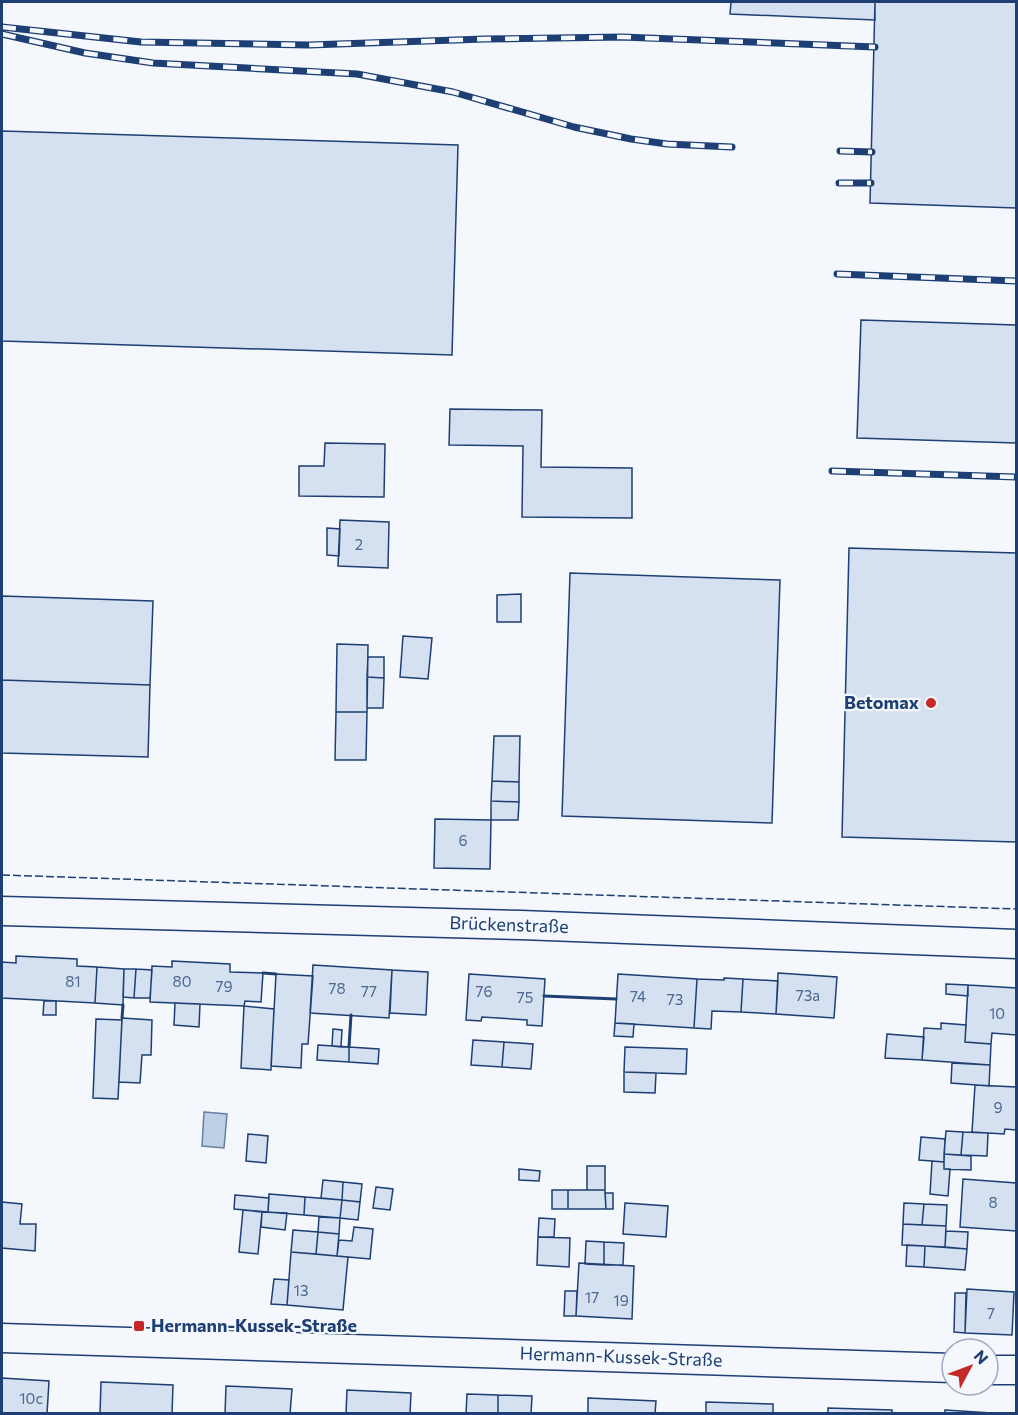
<svg xmlns="http://www.w3.org/2000/svg" width="1018" height="1415" font-family="Commissioner,sans-serif">
<rect width="100%" height="100%" fill="#f4f7fb"/>
<!-- water -->
<path fill="#bed0e5" stroke="#687fa3" stroke-width="1.5" d="M204,1112L227,1114L224,1148L202,1146Z"/>
<!-- building -->
<path fill="#d5e0f0" stroke="#1d3f73" stroke-width="1.5" d="M731,2H875V20L730,14Z
M875,2H1016V208L870,203Z
M2,131L458,145L452,355L2,341Z
M861,320L1016,325V443L857,438Z
M450,409L542,410L541,467L632,468V518L522,517L523,446L449,445Z
M325,443L385,444L384,497L299,496V466H324Z
M340,520L389,522L388,568L338,566Z
M327,528L340,529L339,556L327,555Z
M849,548L1016,553V842L842,837Z
M570,573L780,580L772,823L562,816Z
M521,594V622H497V595Z
M2,596L153,601L150,685L2,680Z
M403,636L432,638L428,679L400,677Z
M337,644L368,645L367,712H336Z
M368,657H384V678L367,677Z
M367,677L384,678L383,708H367Z
M2,680L150,685L148,757L2,753Z
M336,712H367L366,760H335Z
M494,736H520L519,782L492,781Z
M492,781L519,782V802L491,801Z
M491,801L519,802L518,820H491Z
M435,819L491,820L490,869L434,868Z
M16,956L77,959V966L97,967L95,1003L2,998V962L16,963Z
M172,961L230,964V972L263,973L261,1002L245,1001L244,1006L150,1002L152,966L172,967Z
M313,965L392,970L389,1018L310,1013Z
M97,967L124,969L123,1005L95,1003Z
M124,969H136L134,998L123,997Z
M136,969L152,970L150,998H134Z
M392,970L428,972L426,1015L390,1013Z
M778,973L837,977L834,1018L776,1014Z
M276,974L313,976L308,1044H302L301,1068L271,1066Z
M469,974L545,979L542,1026L527,1025V1020L482,1017L481,1021L466,1020Z
M618,974L697,979L694,1028L615,1023Z
M724,978L743,979L741,1012L712,1011L711,1029L694,1028L697,979L724,980Z
M743,979L778,981L776,1014L741,1012Z
M946,984L968,985V996L946,994Z
M968,985L1016,988V1035L992,1033L991,1044L965,1042Z
M44,1001H56V1015H43Z
M175,1003L200,1004L199,1027L174,1025Z
M244,1006L274,1009L271,1070L241,1068Z
M122,1018L152,1020L151,1055H142L140,1083L119,1082Z
M96,1019L122,1020L118,1099L93,1098Z
M615,1023L634,1024L633,1037L614,1036Z
M941,1023L966,1025L965,1042L991,1044L990,1065L922,1060L924,1028L941,1029Z
M333,1029L342,1030L341,1047L332,1046Z
M887,1034L924,1037L922,1060L885,1058Z
M473,1040L504,1042L502,1067L471,1065Z
M504,1042L533,1044L531,1069L502,1067Z
M318,1045L349,1047V1062L317,1060Z
M349,1047L379,1049L378,1064L349,1062Z
M625,1047L687,1049L686,1074L624,1072Z
M952,1063L990,1065L989,1086L951,1083Z
M624,1072L656,1073L655,1093L624,1092Z
M975,1085L1016,1087V1130L1005,1129L1004,1134L972,1132Z
M946,1131L963,1132L961,1155L944,1154Z
M963,1132L988,1133L987,1156L961,1155Z
M248,1134L268,1136L266,1163L246,1161Z
M921,1137L945,1139L944,1162L919,1160Z
M944,1154L971,1156V1170L944,1169Z
M932,1161L944,1162V1169H950L948,1196L930,1194Z
M587,1166H605V1190H587Z
M519,1169L540,1171L539,1181L519,1180Z
M963,1179L1016,1183V1231L960,1227Z
M323,1180L343,1182L342,1200L321,1198Z
M343,1182L362,1184L360,1202L342,1200Z
M376,1187L393,1189L390,1210L373,1208Z
M552,1190H568V1209H552Z
M568,1190H605L606,1209H568Z
M605,1193H613V1209H606Z
M269,1194L305,1197L304,1215L268,1212Z
M235,1195L269,1198L268,1212L234,1209Z
M305,1197L342,1200L340,1218L304,1215Z
M342,1200L360,1202L358,1220L340,1218Z
M2,1202L22,1204L20,1224H36L35,1251L2,1248Z
M625,1203L668,1206L666,1237L623,1234Z
M904,1203L924,1204L922,1225L903,1224Z
M924,1204L947,1205L946,1226L922,1225Z
M243,1210L262,1212L258,1254L239,1252Z
M262,1212L287,1213L285,1230L261,1227Z
M319,1217L340,1218L339,1234L318,1232Z
M539,1218L555,1219L554,1237H538Z
M903,1224L946,1226L945,1247L902,1245Z
M354,1227L373,1229L370,1259L337,1256L339,1240L352,1241Z
M293,1230L318,1232L316,1254L291,1252Z
M946,1231L968,1232L967,1249L945,1247Z
M318,1232L339,1234L337,1256L316,1254Z
M538,1237L570,1238L569,1267L537,1265Z
M586,1241L604,1242V1265L585,1264Z
M604,1242L624,1243L623,1265H604Z
M907,1245L925,1246L924,1267L906,1266Z
M925,1246L967,1249L965,1270L924,1267Z
M291,1252L348,1257L343,1310L287,1305Z
M579,1263L634,1266L632,1319L576,1316Z
M274,1279L289,1280L287,1305L271,1304Z
M967,1289L1014,1292L1012,1335L965,1333Z
M565,1291H577L576,1316H564Z
M955,1293H966L965,1333L954,1332Z
M2,1378L49,1381L47,1414H2Z
M101,1382L173,1385L172,1414H100Z
M226,1386L292,1389L290,1414H225Z
M347,1390L411,1393L410,1414H346Z
M467,1394L498,1395V1414H466Z
M498,1395L532,1396L531,1414H498Z
M588,1398L656,1401L655,1414H588Z
M706,1402L773,1404V1414H706Z
M828,1408L892,1410V1414H828Z
M945,1410L1008,1414H945Z"/>
<g fill="none" stroke-linecap="round" stroke-linejoin="round">
<defs>
<path id="street" d="M2,911L521,925L1016,944
M2,1338L952,1368
M988,1370H1016"/>
</defs>
<!-- street casing -->
<use href="#street" stroke="#1d3f73" stroke-width="31"/>
<!-- street -->
<use href="#street" stroke="#f4f7fb" stroke-width="28"/>
<defs>
<path id="rail" d="M2,27L141,42L309,45L485,39L622,37L875,47
M2,34L85,53L153,63L357,74L453,92L574,127L631,139L667,144L732,147
M840,151L872,152
M839,183H871
M837,274L1016,281
M832,471L1016,477"/>
</defs>
<!-- rail casing -->
<use href="#rail" stroke="#1d3f73" stroke-width="7"/>
<!-- rail -->
<use href="#rail" stroke="#f4f7fb" stroke-width="4.5" stroke-dasharray="14" stroke-linecap="butt"/>
<!-- fence -->
<path stroke="#1d3f73" stroke-width="1.5" stroke-dasharray="8 3" stroke-linecap="butt" d="M2,875L1016,909"/>
<!-- wall -->
<path stroke="#1d3f73" stroke-width="3" d="M263,973L276,974
M544,996L616,999
M122,1018L123,1005
M349,1047L351,1015"/>
</g>
<!-- markers -->
<g fill="#c62828" stroke="#f4f7fb" stroke-width="2">
<circle cx="931" cy="703" r="6"/>
<rect x="133" y="1320" width="12" height="12" rx="3"/>
</g>
<g text-anchor="middle" stroke-width="4.5" stroke-linejoin="round" paint-order="stroke">
<!-- number labels -->
<g font-size="15" fill="#4b6792">
<text x="359" y="550">2</text>
<text x="463" y="846">6</text>
<text x="73" y="987">81</text>
<text x="182" y="987">80</text>
<text x="224" y="992">79</text>
<text x="337" y="994">78</text>
<text x="369" y="997">77</text>
<text x="484" y="997">76</text>
<text x="808" y="1001">73a</text>
<text x="638" y="1002">74</text>
<text x="525" y="1003">75</text>
<text x="675" y="1005">73</text>
<text x="997" y="1019">10</text>
<text x="998" y="1113">9</text>
<text x="993" y="1208">8</text>
<text x="301" y="1296">13</text>
<text x="592" y="1303">17</text>
<text x="621" y="1306">19</text>
<text x="991" y="1319">7</text>
<text x="31" y="1404">10c</text>
</g>
<!-- poi labels -->
<g font-size="18" font-weight="bold" fill="#1d3f73" stroke="#f4f7fb" text-anchor="end">
<text x="919" y="709">Betomax</text>
<text x="151" y="1332" text-anchor="start">Hermann-Kussek-Straße</text>
</g>
<!-- street labels -->
<g font-size="18" fill="#1d3f73" stroke="#f4f7fb">
<text transform="translate(509 925) rotate(2)" y="6">Brückenstraße</text>
<text transform="translate(621 1357) rotate(2)" y="6">Hermann-Kussek-Straße</text>
</g>
</g>
<!-- border -->
<rect width="1018" height="1415" fill="none" stroke="#1d3f73" stroke-width="6"/>
<!-- north arrow -->
<g transform="translate(970 1367) rotate(49)"><circle r="28" fill="#f4f7fb" stroke="#9eadc5" stroke-width="1.5"/>
<path d="M0-4.5L10 22L0 15L-10 22Z" fill="#c62828"/>
<text y="-9" font-size="16" font-weight="bold" text-anchor="middle" fill="#1d3f73">N</text>
</g>
</svg>
